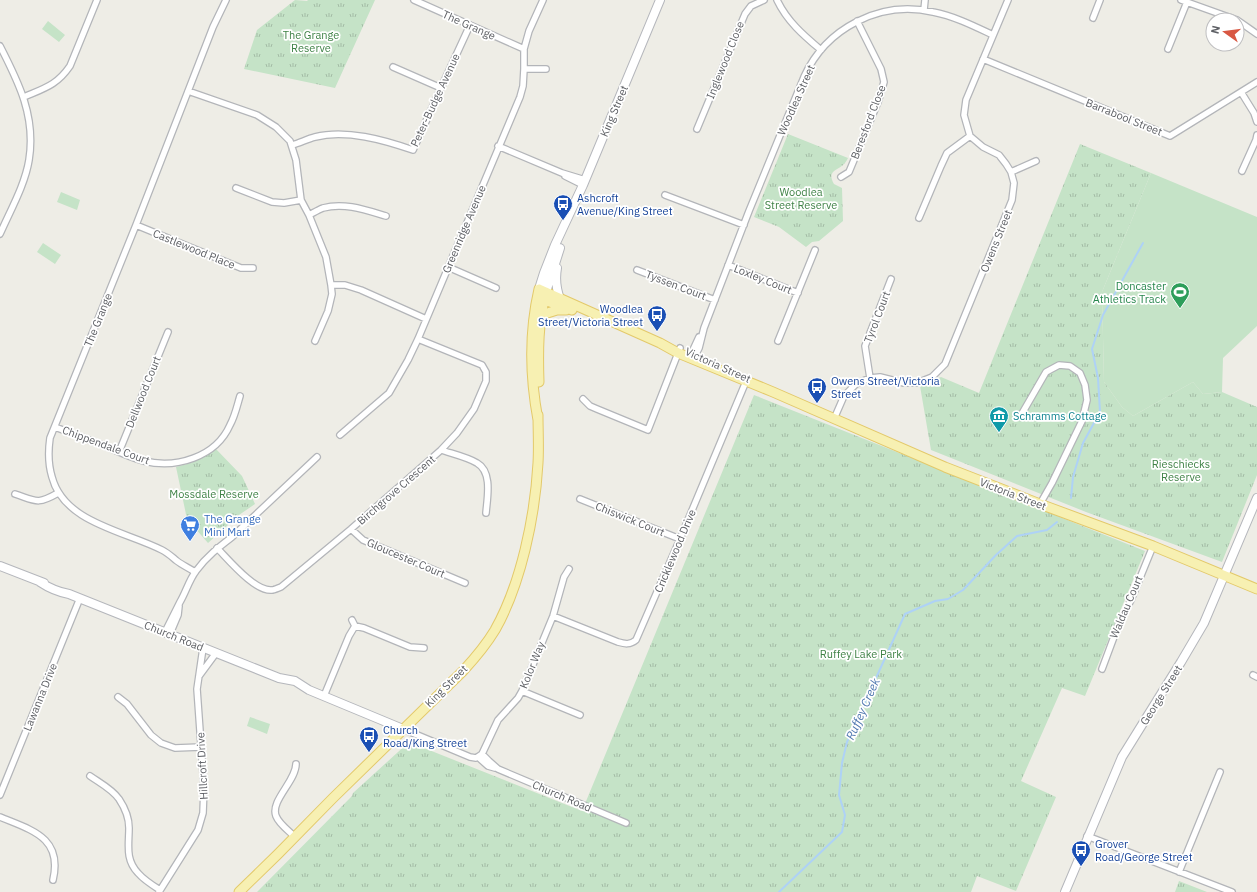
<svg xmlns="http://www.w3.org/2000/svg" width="1257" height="892" font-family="'IBM Plex Sans',sans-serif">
<defs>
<pattern id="park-tufts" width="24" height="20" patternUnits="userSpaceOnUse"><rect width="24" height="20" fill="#c5e3c7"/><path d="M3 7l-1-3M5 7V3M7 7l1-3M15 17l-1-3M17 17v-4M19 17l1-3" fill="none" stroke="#a3bba5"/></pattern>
</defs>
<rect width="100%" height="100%" fill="#eeede6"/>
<!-- grass -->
<path fill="#c5e3c7" d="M48,21L65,35L59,42L42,29Z
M1151,173L1257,217V326L1223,358L1222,392L1203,394L1193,382L1133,416L1122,407L1104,382L1102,292Z
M61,192L80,200L77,210L57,202Z
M43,243L61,255L55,264L37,252Z
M250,717L270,724L267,734L247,726Z"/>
<!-- park -->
<path fill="url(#park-tufts)" d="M295,0L307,1L308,0H375L335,88L244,69L257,30Z
M788,134L848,158C847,160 846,162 844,164C838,171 826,170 834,184L842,188L843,221L819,241L812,242L806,247L779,227L754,217Z
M1080,144L1151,173L1102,292L1104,382L1122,407L1133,416L1193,382L1203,394L1222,392L1257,407V475L1222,562L1086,512L931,450L920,386L941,377L979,393Z
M754,395L1145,551L1085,696L1062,688L1021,781L1056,797L1016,891L977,876L971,892H257L352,796L353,793L409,742L582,811Z
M215,448L242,476L255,504L239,515L208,543L187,519L176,467C191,463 204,459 215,448Z
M1179,881L1207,892H1175Z"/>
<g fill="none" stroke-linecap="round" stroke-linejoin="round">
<!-- stream -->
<path stroke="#aed2f6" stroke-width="2" d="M1071,498L1073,477L1083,443L1100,412L1098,378L1092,349L1103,315L1143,243
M779,892L842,832L845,815L839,795L842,763L847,742L905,614L935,601L948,599L963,590L996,555L1017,536L1047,530L1057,522"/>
<defs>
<path id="street" d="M414,0L524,49
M777,0C787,21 803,35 821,50
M1181,0L1237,20
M924,10L925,0
M1093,18L1100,0
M1237,20L1257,34
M0,46C19,83 36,117 29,160C25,185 10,211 0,234
M1168,49L1187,2
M983,59L1170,136L1257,82
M393,67L441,88
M524,69H546
M188,91L257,115L276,127L290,141L296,160L301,200L309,215L326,257L331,285L332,294L328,311L315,341
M1241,92L1254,113L1257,122
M24,97C45,88 57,85 70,66L97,0
M697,129L745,14L751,6L764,0
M292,145C300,143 307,139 315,137C346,129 384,140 413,150L441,88L470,25
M498,146L562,173L585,180
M1242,171L1256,140L1257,135
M1011,172L1036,161
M565,176L583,185
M841,177L849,172L878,102L884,82L881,69L857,21
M236,188L272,202L284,203L301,200
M665,195L744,225
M309,215C313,213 318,210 323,208C344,202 366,210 386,216
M919,218L941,166L947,153L970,136
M136,225L241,268H253
M728,265L798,293
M448,267L496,288
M637,270L715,300
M331,285H345L361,290L426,319
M778,341L815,250
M692,358L693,350L699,337
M692,359L696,354L699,348L704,328L749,211L804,77C826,28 880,0 933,12C954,16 974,26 993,35
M870,378L865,346L891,279
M583,399L590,406L597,409L648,430L680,348
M1020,417L1046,372L1059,365L1070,366L1080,373L1085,385L1087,400L1082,421L1052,483L1040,504
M834,419L844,396L856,384L870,378L880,377L904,383H917L932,377L945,364L1012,200L1014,183L1011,172L1006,164L999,155L983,147L970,136L964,115L966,100L1008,0
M55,427C73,434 92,441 110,448C121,453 132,458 144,461C176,469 216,457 230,425C235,416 237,406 240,396
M340,435L389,393L408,360L418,339L520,97L523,86L524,69V49L529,31L543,0
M441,450C453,454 467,457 477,463C493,472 487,499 486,513
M119,452L168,332
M15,494C36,501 37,505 58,493
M580,499L680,539
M351,529L363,540L465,583
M217,548C228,559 255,592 272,590C274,590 278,588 281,587L351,529L441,450L457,433L474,409L486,381V372L482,365L418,339
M195,572C189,568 182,565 177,561C172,557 168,553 162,550C125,531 64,523 52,477C48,464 48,452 50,438L136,225L213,27L226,0
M553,616L618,642C625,644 630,645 636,640L680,539L747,379
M352,620L355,626
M165,632C170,622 175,612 180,602C186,592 189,580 196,571C206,557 219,547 232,537L317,457
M170,634L178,615L179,606
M1102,669L1118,626L1131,600L1153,546
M1253,675L1257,677
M199,676L216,653
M522,691L580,715
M324,696L349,636L355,626L364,628L410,647L424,648
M118,697L127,704L151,735L161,743L175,748L201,747
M403,729L470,757L476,758L482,754L498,720L518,698L522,691L553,616L564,577L569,569
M482,754L489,761L498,769L626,823
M478,757L488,766L495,768
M90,776C100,783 112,789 119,799C125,808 129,818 129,828C129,845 125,859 138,873C144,880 152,885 160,890
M0,795L80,598
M0,817C31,830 63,837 53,880
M1087,836L1232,892
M295,837C289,831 279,824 276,816C270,801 296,781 296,764
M1179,872L1220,772
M159,892L198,830L203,813L204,787L197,689L203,648"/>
<path id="secondary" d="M557,268C555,279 556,288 560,299
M539,289L544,273L555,245L583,185L660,0
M546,292L560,248
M0,566L44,583
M40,582C49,588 58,592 69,594L279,678L295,681L309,690L403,729
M1065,892L1122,757L1181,662L1204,623L1257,498"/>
<path id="primary" d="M539,298L572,310
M541,315L557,310H566
M539,382C538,352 538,321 546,292
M538,420C530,377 529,332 539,289L660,343L678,353L773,392L945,467L1040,504L1153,546L1257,589
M239,892L278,854L333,798L463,671C475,658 486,645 495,630C521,584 535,517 538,463C539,447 538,431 538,415"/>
</defs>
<!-- street casing -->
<use href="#street" stroke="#b3b5b9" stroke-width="8"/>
<!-- secondary casing -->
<use href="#secondary" stroke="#b5b7bc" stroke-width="10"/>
<!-- primary casing -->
<use href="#primary" stroke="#e3c96a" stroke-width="11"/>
<!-- street -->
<use href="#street" stroke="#fff" stroke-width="5.5"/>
<!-- secondary -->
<use href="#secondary" stroke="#fff" stroke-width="8"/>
<!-- primary -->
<use href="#primary" stroke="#f7f0b2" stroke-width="9"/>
</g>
<!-- icons -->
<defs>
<symbol id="bus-pin" viewBox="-11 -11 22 30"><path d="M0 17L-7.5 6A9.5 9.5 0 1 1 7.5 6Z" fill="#1a4fb4" stroke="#fff"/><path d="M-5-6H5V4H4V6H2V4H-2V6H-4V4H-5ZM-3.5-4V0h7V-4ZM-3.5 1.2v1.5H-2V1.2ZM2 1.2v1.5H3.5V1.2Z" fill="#fff"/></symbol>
<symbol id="stadium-pin" viewBox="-11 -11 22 30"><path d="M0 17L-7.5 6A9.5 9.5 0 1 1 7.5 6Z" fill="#2e9e5b" stroke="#fff"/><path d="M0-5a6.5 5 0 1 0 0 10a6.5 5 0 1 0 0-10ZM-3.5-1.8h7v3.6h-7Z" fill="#fff"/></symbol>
<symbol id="museum-pin" viewBox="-11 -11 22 30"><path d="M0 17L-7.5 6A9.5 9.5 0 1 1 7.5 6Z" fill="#0f9aa8" stroke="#fff"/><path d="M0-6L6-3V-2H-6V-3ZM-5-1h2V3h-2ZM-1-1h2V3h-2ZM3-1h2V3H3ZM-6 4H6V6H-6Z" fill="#fff"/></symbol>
<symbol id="supermarket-pin" viewBox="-11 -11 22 30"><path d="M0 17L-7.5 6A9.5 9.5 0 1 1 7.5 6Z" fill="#3f7fe0" stroke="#fff"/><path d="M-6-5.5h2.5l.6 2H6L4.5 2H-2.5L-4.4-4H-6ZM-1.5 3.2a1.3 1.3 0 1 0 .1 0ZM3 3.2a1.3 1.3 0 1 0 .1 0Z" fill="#fff"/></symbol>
</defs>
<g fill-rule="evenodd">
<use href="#bus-pin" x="552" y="193" width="22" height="30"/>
<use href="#stadium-pin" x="1169" y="281" width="22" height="30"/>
<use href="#bus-pin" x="646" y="304" width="22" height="30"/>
<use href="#bus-pin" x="806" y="376" width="22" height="30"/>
<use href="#museum-pin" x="988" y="405" width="22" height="30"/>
<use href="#supermarket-pin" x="179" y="514" width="22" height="30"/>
<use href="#bus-pin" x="358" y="725" width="22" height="30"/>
<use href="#bus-pin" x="1070" y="839" width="22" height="30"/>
</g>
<g text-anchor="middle" stroke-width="3.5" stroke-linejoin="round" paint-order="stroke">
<!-- street labels -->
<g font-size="11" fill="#5e6065" stroke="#fff">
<text transform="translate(469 25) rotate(24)" y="4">The Grange</text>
<text transform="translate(725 60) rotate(-68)" y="4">Inglewood Close</text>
<text transform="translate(435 100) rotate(-65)" y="4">Peter-Budge Avenue</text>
<text transform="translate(796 100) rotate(-66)" y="4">Woodlea Street</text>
<text transform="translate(614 111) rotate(-67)" y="4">King Street</text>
<text transform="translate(1124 117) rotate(22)" y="4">Barrabool Street</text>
<text transform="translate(868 122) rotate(-69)" y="4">Beresford Close</text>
<text transform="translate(464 229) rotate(-67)" y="4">Greenridge Avenue</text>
<text transform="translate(996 241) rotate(-68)" y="4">Owens Street</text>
<text transform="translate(194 249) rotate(22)" y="4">Castlewood Place</text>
<text transform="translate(763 279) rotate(22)" y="4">Loxley Court</text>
<text transform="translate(676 285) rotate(21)" y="4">Tyssen Court</text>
<text transform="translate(877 317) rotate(-69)" y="4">Tyrol Court</text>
<text transform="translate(98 320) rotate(-68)" y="4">The Grange</text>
<text transform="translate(718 365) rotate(24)" y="4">Victoria Street</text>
<text transform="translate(143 392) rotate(-68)" y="4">Dellwood Court</text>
<text transform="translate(106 445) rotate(20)" y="4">Chippendale Court</text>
<text transform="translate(396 490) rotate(-41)" y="4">Birchgrove Crescent</text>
<text transform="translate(1013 494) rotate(21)" y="4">Victoria Street</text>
<text transform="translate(630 519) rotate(22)" y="4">Chiswick Court</text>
<text transform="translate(675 551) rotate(-67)" y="4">Cricklewood Drive</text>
<text transform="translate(406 558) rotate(23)" y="4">Gloucester Court</text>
<text transform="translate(1126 607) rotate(-67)" y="4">Waldau Court</text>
<text transform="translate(174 636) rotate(22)" y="4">Church Road</text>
<text transform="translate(532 665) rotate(-68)" y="4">Kolor Way</text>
<text transform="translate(446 686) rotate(-45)" y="4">King Street</text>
<text transform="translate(1161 695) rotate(-58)" y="4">George Street</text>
<text transform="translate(40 697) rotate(-68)" y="4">Lawanna Drive</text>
<text transform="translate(202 766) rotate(-93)" y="4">Hillcroft Drive</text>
<text transform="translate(562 796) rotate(23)" y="4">Church Road</text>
</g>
<!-- park labels -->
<g font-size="11" fill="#3f8246" stroke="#fff">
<text x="311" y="39">The Grange<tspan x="311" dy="13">Reserve</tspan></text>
<text x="801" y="196">Woodlea<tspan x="801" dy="13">Street Reserve</tspan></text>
<text x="1181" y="468">Rieschiecks<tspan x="1181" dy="13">Reserve</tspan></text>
<text x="214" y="498">Mossdale Reserve</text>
<text x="861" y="658">Ruffey Lake Park</text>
</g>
<!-- transit labels -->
<g font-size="11" fill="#164399" stroke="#fff" text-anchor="start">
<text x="577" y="202">Ashcroft<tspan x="577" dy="13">Avenue/King Street</tspan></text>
<text x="643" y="313" text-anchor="end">Woodlea<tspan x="643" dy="13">Street/Victoria Street</tspan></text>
<text x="831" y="385">Owens Street/Victoria<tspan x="831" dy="13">Street</tspan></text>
<text x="383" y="734">Church<tspan x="383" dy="13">Road/King Street</tspan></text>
<text x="1095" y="848">Grover<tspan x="1095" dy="13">Road/George Street</tspan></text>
</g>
<!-- leisure labels -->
<g font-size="11" fill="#27864d" stroke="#fff" text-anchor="end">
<text x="1166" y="290">Doncaster<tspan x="1166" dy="13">Athletics Track</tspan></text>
</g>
<!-- culture labels -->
<g font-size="11" fill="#0d838f" stroke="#fff" text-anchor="start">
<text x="1013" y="420">Schramms Cottage</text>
</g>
<!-- shop labels -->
<g font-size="11" fill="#366cbe" stroke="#fff" text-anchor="start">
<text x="204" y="523">The Grange<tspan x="204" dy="13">Mini Mart</tspan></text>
</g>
<!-- water labels -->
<g font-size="12" font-style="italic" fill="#5078b0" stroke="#fff">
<text transform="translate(863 709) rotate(-66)" y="4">Ruffey Creek</text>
</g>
</g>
<!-- north arrow -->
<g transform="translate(1225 32) rotate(284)"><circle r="19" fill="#ffffff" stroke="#bfbfc1"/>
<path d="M0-3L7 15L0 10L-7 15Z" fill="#d85843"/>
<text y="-6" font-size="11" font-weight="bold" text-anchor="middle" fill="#5e6065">N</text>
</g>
</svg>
